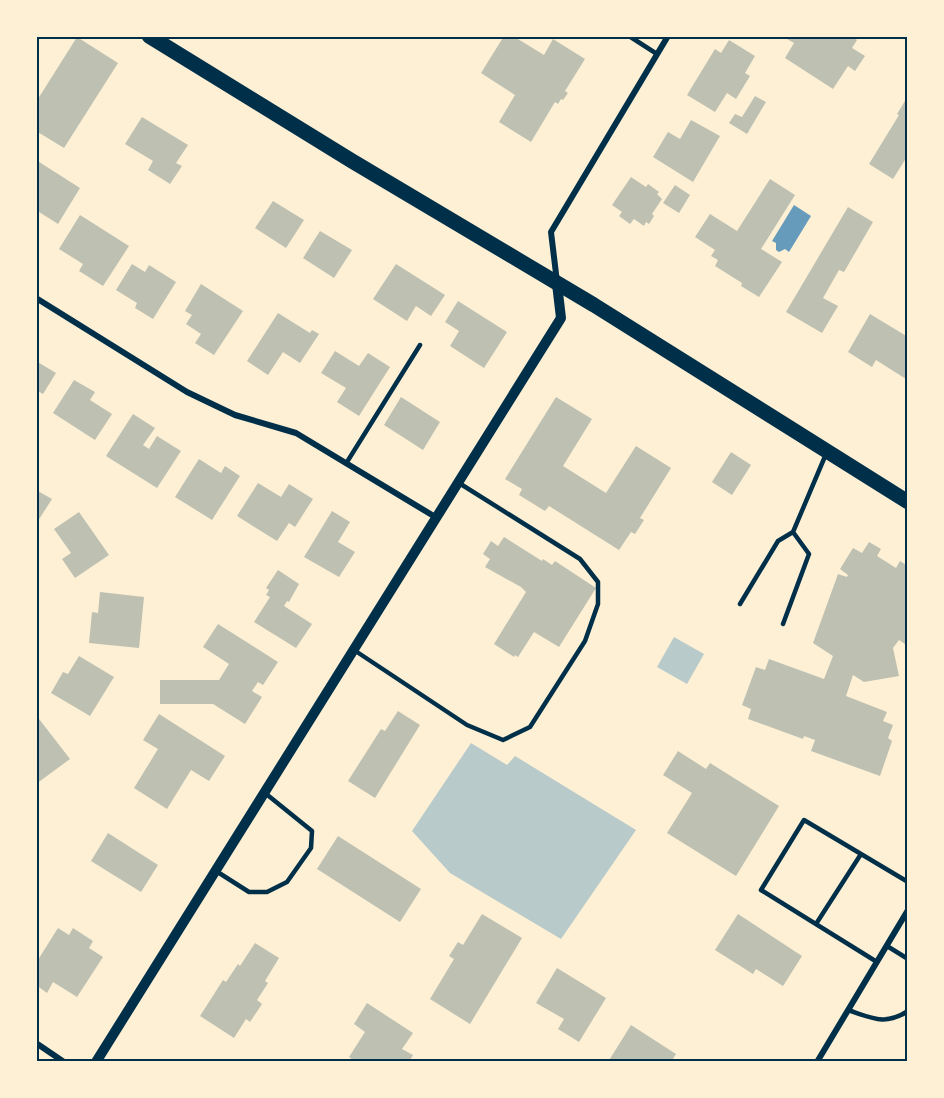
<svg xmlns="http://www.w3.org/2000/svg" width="944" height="1098" font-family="Jost,sans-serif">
<rect width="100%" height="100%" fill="#fdf0d5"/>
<!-- green -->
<path fill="#b9caca" d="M674,637L704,654L687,684L657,667Z
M471,743L507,765L515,756L636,830L561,939L450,873L412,831Z"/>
<!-- water -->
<path fill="#669bbc" d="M794,205L811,216L789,252L785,249L779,252L776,250V243L772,241Z"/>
<!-- building -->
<path fill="#bec0b2" d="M504,36H513L544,55L553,39L585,59L565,91L568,93L563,100L561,99L558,104L555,102L531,142L499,122L515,95L481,73Z
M782,36H851L857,40L852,48L865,56L855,71L848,66L833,89L785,58L794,43Z
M77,37L118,63L64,148L36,131V102Z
M729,40L755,56L745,73L750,76L736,99L727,93L715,112L687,95L715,49L721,53Z
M755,96L766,102L747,134L729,123L735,114L742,117Z
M908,96V155L893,179L869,164L899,115L897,114Z
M142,117L188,145L176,163L182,166L170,184L148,170L153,161L125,144Z
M691,120L720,136L693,182L653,157L668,132L680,139Z
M36,160L80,188L58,224L36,210Z
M631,177L646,187L648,184L659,192L657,194L662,199L652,214L654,216L649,224L646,222L644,226L634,219L630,224L619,216L622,212L612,205Z
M770,179L795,195L761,249L782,262L759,297L741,286L742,283L715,266L718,260L711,256L715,250L695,237L710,214L737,231Z
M675,185L690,195L679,213L663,203Z
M273,201L304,220L286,248L255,228Z
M848,207L873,222L844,272L839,270L823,298L838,306L822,333L786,312Z
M80,215L129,246L103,286L79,271L83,264L59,249Z
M320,231L352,250L334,278L303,258Z
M132,264L145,272L149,265L176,282L153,319L135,308L137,303L116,290Z
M396,264L445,295L431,316L416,306L407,321L373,299Z
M201,284L243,311L214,355L195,343L201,334L186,324L192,315L185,311Z
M458,301L507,332L484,368L450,346L459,331L445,322Z
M278,313L310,333L312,330L319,334L300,363L283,352L268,375L247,361Z
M870,314L908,337V375L906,379L876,360L872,367L848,352Z
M335,351L359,366L368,353L390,367L359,416L337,402L346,388L321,373Z
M36,361L56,373L43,394L36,390Z
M74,380L95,392L90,400L112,414L95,440L53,413Z
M401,397L440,422L423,450L384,425Z
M556,397L592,419L563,466L606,493L636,446L671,468L640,518L644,520L635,534L631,532L619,550L549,506L545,511L519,495L522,489L505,479Z
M133,414L155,428L143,445L149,449L157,436L181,451L157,488L106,456Z
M731,452L751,465L732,495L712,482Z
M199,459L221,473L225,466L240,476L212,520L175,497Z
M258,483L281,497L289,484L313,499L295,527L289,523L277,541L237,516Z
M36,490L52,499L36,524Z
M332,511L350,522L338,542L355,552L339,577L304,557Z
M79,512L109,555L75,578L62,559L71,553L54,529Z
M504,537L542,561L543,559L552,565L555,561L596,588L559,647L534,632L518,657L515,655L514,657L494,644L526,592L521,587L485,567L490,559L483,554L491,541L498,546Z
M869,542L881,549L877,556L896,568L900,561L908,566V646L899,640L893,648L899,676L864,682L853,675L846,696L887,712L883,721L893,725L888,738L892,741L880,776L811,751L815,740L804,736L803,739L748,719L751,709L742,705L756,667L765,670L769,659L824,679L833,656L813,643L838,574L847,577L848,575L840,569L853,548L862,553Z
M278,570L299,584L289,602L287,601L284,606L312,624L296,648L254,622L270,597L266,595L269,590L266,588Z
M100,592L144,597L139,648L89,643L92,612L98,613Z
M218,624L278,662L263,685L258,682L252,691L262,697L245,724L213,704H160V680H219L229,664L203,647Z
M79,656L114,677L90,716L51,693L63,672L68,674Z
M398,711L420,725L375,798L348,781L381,729L385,731Z
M159,714L225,756L209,781L191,770L167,809L134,788L158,749L143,740Z
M36,715L70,759L36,784Z
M678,751L706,769L710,763L779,806L736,876L667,833L692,793L663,775Z
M108,833L158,865L141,892L91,861Z
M338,836L421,889L400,922L317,869Z
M482,914L522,938L470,1024L430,999L454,959L449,956L458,942L463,945Z
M738,914L802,956L783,986L756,969L753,974L715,950Z
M58,928L69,935L73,928L93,941L89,948L103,957L77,997L53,982L47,993L36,985V963Z
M255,943L279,958L265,981L268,983L257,1000L262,1004L250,1022L246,1019L234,1038L200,1016L223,980L226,982L238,964L240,966Z
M557,968L606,998L579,1042L558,1029L564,1019L536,1003Z
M367,1003L413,1033L402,1049L413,1055L409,1062H356L349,1057L365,1032L354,1024Z
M631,1025L676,1054L671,1062H608Z"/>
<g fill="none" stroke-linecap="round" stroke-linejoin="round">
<!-- service -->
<path stroke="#003049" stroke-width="4.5" d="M629,36L657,54
M347,462L420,345
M740,604L778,541L793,532
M783,624L809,554L793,532L826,454
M354,650L467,725L503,740L530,727L585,641L598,604V582L580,559L459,483
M216,871L249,892H267L287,882L311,848L312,831L265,793
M816,924L861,854
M887,946L908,959
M877,962L761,890L804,820L908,882
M848,1010C872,1018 885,1026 908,1011"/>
<!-- minor -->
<path stroke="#003049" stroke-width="6" d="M557,282L551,232L668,36
M36,298L187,392L235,415L296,433L437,518
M36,1043L64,1062
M817,1062L908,910"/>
<!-- tertiary -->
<path stroke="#003049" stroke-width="10" d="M96,1062L561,318L557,284"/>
<!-- primary -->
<path stroke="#003049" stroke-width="15" d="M149,36L352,161L594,305L908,502"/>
</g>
<!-- border -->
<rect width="944" height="1098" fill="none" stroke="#fdf0d5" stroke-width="75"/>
<rect x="38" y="38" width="868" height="1022" fill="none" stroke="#003049" stroke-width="2"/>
</svg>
